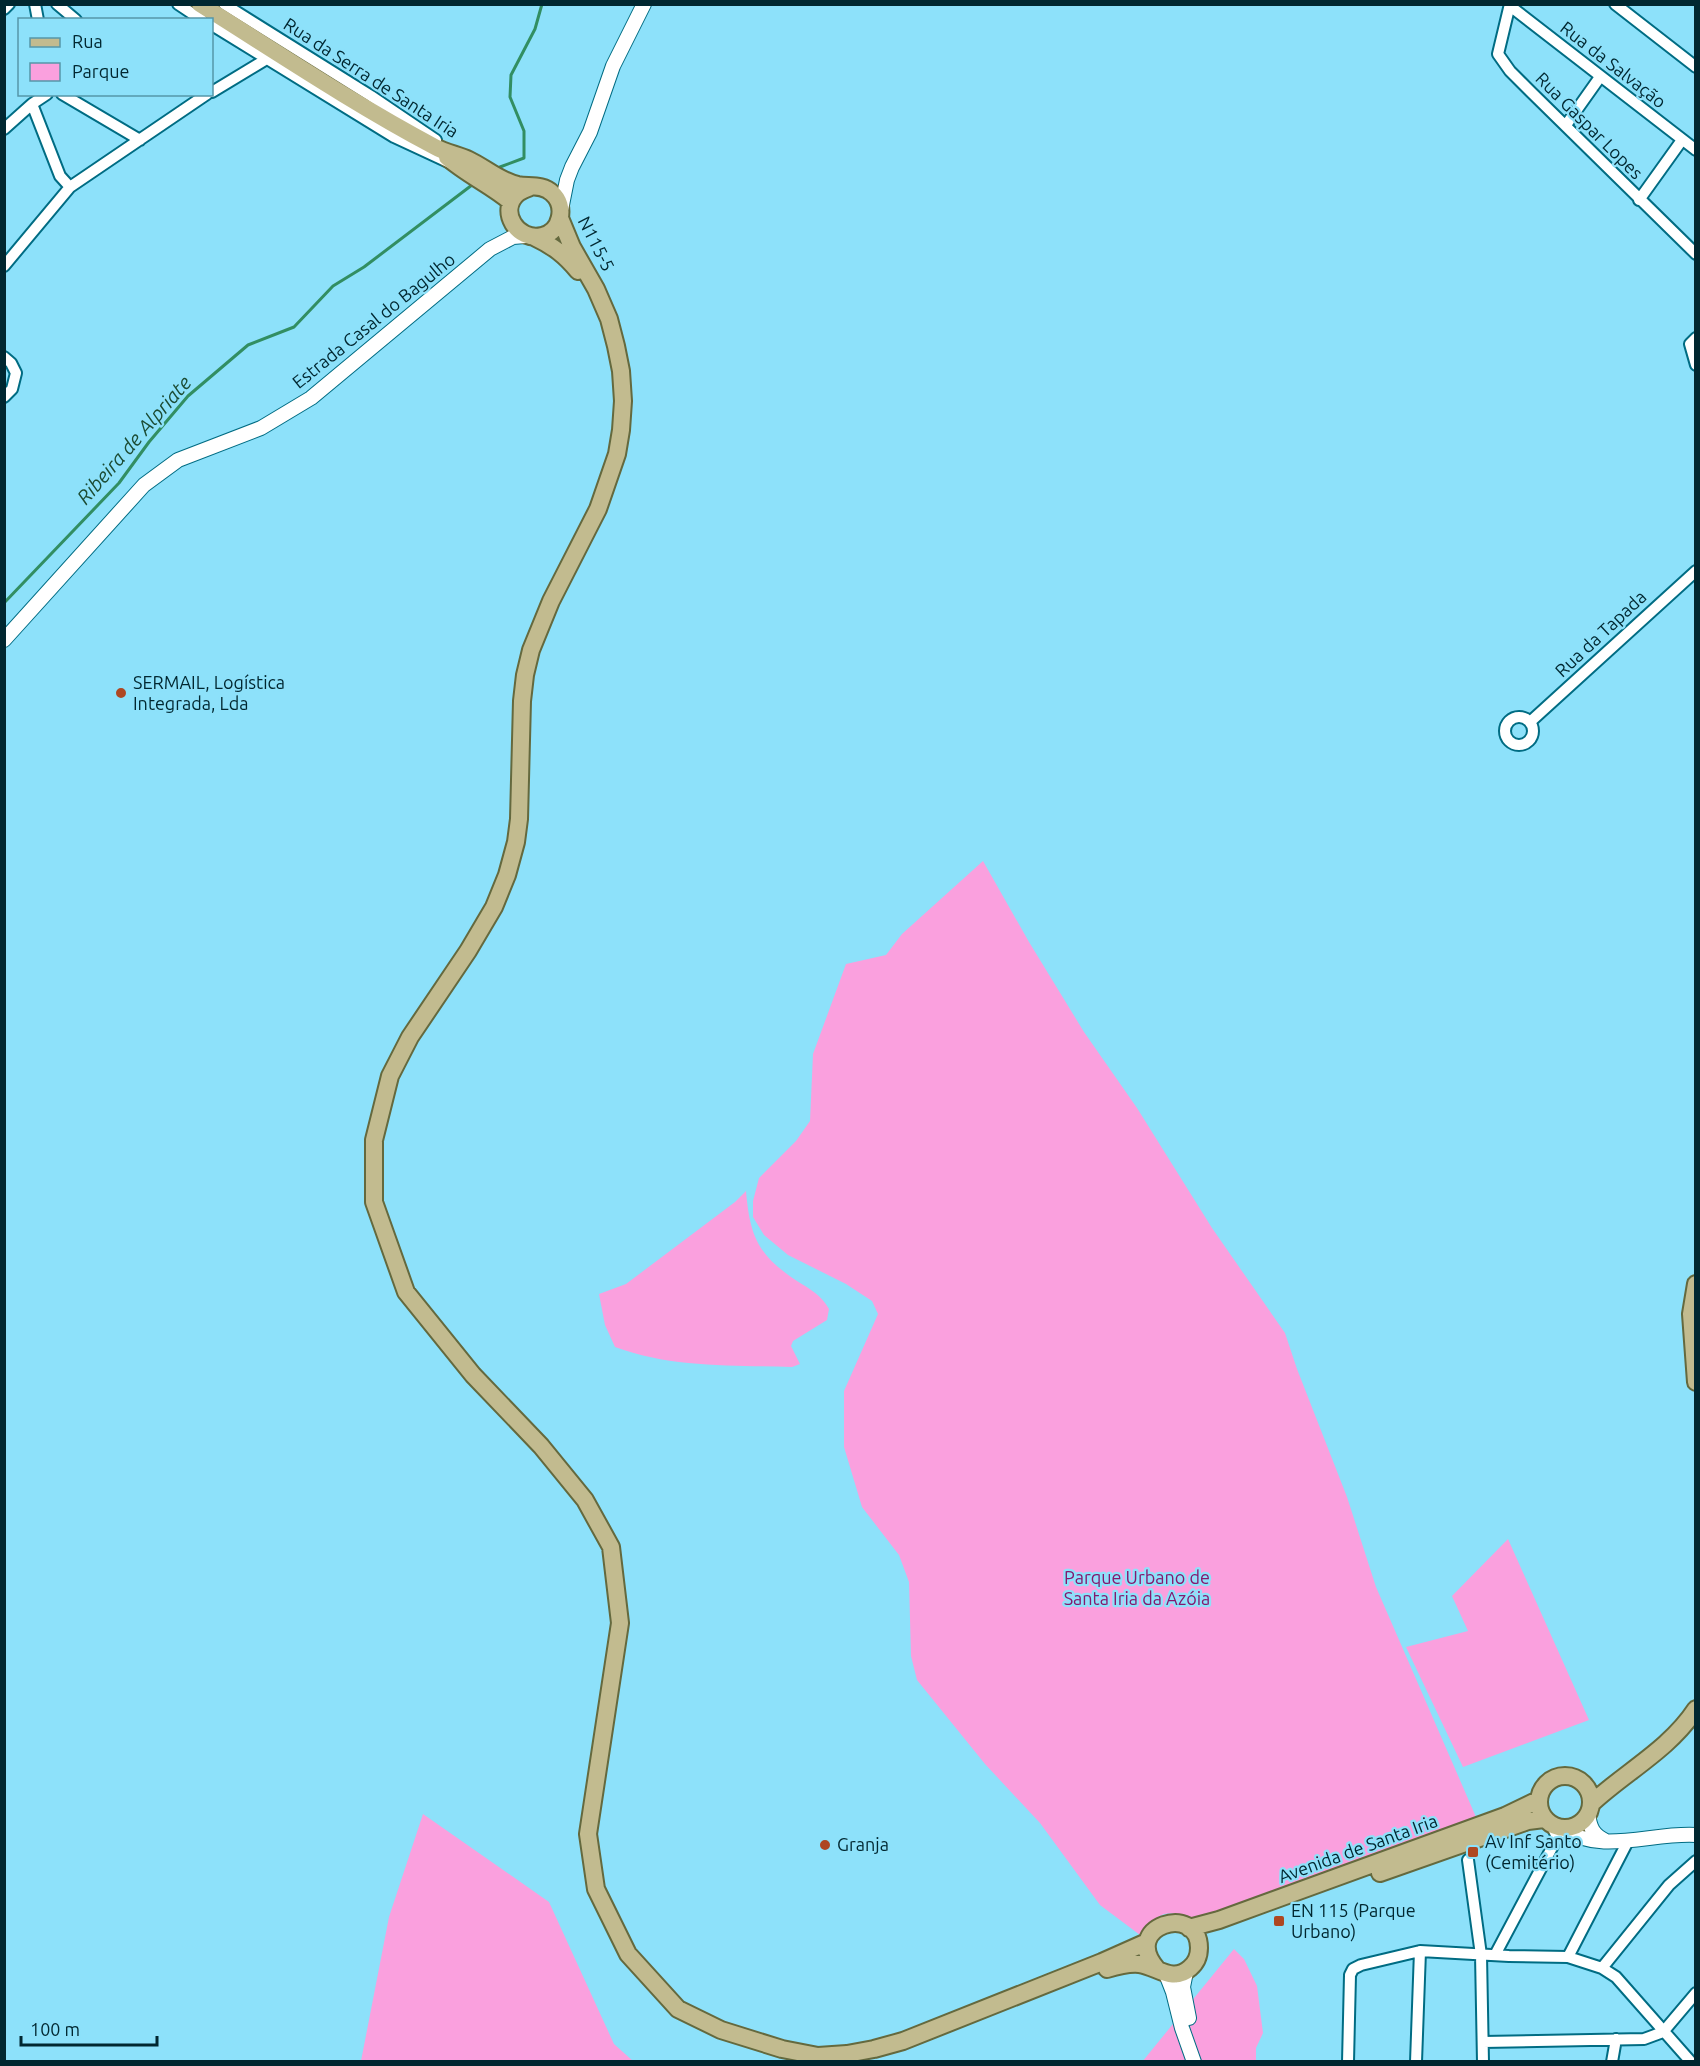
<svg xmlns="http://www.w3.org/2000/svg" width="1700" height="2066" font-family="Ubuntu,sans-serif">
<rect width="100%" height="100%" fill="#8de1fa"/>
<!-- green -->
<path fill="#faa0de" d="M983,861L1029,942L1084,1032L1137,1108L1212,1228L1285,1333L1297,1369L1347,1497L1376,1587L1476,1817L1199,1919C1163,1912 1165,1907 1140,1935L1100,1905L1040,1823L985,1764L917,1680L911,1656L909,1582L899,1555L862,1507L844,1447V1391L878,1314L872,1301L846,1284L788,1255L764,1235L753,1217V1201L759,1178L796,1141L810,1121L813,1054L846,964L886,955L902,934Z
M746,1191C750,1237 758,1255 797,1281C810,1289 821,1295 829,1309L827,1320L793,1341L791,1346L800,1364L792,1367C733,1365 671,1368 615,1347L605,1325L599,1294L626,1284L735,1202Z
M1508,1539L1589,1720L1463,1767L1406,1647L1468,1631L1452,1596Z
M423,1814L549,1902L614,2044L633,2061H361L389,1917Z
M1234,1949L1244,1959L1257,1986L1263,2033L1256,2048V2061L1142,2062Z"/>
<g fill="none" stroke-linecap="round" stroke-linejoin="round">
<!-- stream -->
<path stroke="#328e62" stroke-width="3" d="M500,167L524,158V131L510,97L511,75L535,29L542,4
M4,603L119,483L149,442L188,396L248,345L294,327L333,286L364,267L472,185"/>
<defs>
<path id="minor" d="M35,4L38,20
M57,4L76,20
M178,4L202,20
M224,4L371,96L436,140
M1510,4L1498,54L1510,71L1531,92L1696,254
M1615,4L1696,67
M1510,6L1696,150
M4,9L9,4
M212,25L394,137L450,163
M212,92L265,60
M47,94L32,104L60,176L70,187
M62,94L140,140
M1566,125L1600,77
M4,129L32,104
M1639,200L1682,140
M4,266L70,187L207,94
M1696,338L1690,344L1696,365
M4,357L11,363L16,373L12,389L4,397
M1505 731a14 14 0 1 1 28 0a14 14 0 1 1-28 0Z
M1530,722L1696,571
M1468,1860L1481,1955L1483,2062
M1495,1955L1555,1842L1556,1835L1552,1826
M1568,1957L1628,1841
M1602,1968L1669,1885L1696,1861
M1483,2042L1644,2039L1663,2032L1696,1993
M1348,2062L1350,1975L1353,1969L1361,1965L1420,1951L1509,1956L1568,1957L1602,1968L1616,1977L1691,2062
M1416,2062L1420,1951
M1612,2062L1616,2039"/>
<path id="tertiary" d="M561,210L567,180L572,167L590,132L613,66L644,4
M4,640L144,485L178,460L261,428L311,398L490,249L513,237L525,236
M1588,1814C1590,1828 1593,1835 1606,1841
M1562,1829C1602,1855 1652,1832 1696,1835
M1186,1972L1183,1987L1189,2018
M1166,1974L1173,1992L1182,2028L1194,2062"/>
<path id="primary" d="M200,4C278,53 354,104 435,147C446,153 458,155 469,160C486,168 499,181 518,185C529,187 543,184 552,193C567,206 561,232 542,236C518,242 497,211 518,193C521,191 526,189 530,187
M447,157C466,174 491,185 511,202
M560,218L572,247L596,289L609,319L616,346L621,371L623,401L621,430L617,454L598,509L551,601L531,650L525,675L522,701L519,819L516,842L507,875L494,907L468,951L410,1037L390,1076L374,1140V1202L406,1292L473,1375L541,1446L585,1500L611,1547L620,1623L588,1834L596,1889L628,1954L678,2009L721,2030L782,2049L818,2056L847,2054L874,2049L903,2041L1102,1962L1147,1942
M534,237C553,246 565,255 578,271
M1696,1284L1691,1314L1696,1382
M1539 1802a26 26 0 1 1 52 0a26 26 0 1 1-52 0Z
M1591,1804C1625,1772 1669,1750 1696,1709
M1380,1873L1528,1821L1544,1819
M1189,1928L1219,1920L1505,1816L1538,1800
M1107,1969C1117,1966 1128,1963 1139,1964C1157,1966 1172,1984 1190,1968C1196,1963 1199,1956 1199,1948C1199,1902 1119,1926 1157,1969"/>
</defs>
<!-- minor casing -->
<use href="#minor" stroke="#006c83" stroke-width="14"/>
<!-- tertiary casing -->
<use href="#tertiary" stroke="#006c83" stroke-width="16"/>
<!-- primary casing -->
<use href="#primary" stroke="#64693e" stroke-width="20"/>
<!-- minor -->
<use href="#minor" stroke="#fff" stroke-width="10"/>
<!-- tertiary -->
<use href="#tertiary" stroke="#fff" stroke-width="14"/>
<!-- primary -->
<use href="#primary" stroke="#c2bb8f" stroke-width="16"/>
</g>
<!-- markers -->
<g fill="#ae4722" stroke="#8de1fa" stroke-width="2">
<circle cx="121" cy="693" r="6"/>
<circle cx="825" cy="1845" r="6"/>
<rect x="1467" y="1846" width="12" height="12" rx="3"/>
<rect x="1273" y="1915" width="12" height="12" rx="3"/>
</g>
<g text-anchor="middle" stroke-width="4.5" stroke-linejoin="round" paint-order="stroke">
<!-- street labels -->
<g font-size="18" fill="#012730" stroke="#8de1fa">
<text transform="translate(1613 65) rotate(38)" y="6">Rua da Salvação</text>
<text transform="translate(371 78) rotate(33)" y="6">Rua da Serra de Santa Iria</text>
<text transform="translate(1589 126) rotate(45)" y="6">Rua Gaspar Lopes</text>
<text transform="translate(596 244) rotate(63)" y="6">N115-5</text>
<text transform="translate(374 321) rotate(-39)" y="6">Estrada Casal do Bagulho</text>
<text transform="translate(1601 634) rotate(-43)" y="6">Rua da Tapada</text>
<text transform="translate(1358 1849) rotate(-20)" y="6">Avenida de Santa Iria</text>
</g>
<!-- poi labels -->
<g font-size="18" fill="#012730" stroke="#8de1fa" text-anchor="start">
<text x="133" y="689">SERMAIL, Logística<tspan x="133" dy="21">Integrada, Lda</tspan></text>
<text x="1485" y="1848">Av Inf Santo<tspan x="1485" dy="21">(Cemitério)</tspan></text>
<text x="837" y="1851">Granja</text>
<text x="1291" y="1917">EN 115 (Parque<tspan x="1291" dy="21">Urbano)</tspan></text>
</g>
<!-- park labels -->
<g font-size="18" fill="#85186d" stroke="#8de1fa">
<text x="1137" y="1584">Parque Urbano de<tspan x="1137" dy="21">Santa Iria da Azóia</tspan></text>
</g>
<!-- water labels -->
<g font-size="20" font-style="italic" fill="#1c4c34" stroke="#8de1fa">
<text transform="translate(134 440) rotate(-49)" y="7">Ribeira de Alpriate</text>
</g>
</g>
<!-- border -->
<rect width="1700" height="2066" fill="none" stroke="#012730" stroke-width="12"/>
<!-- legend -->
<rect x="18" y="18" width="195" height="78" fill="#8de1fa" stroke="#5597a9" stroke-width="1.5"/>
<rect x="30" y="38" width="30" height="9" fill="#c2bb8f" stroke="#5597a9" stroke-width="1.5"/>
<text x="72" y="48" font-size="18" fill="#012730">Rua</text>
<rect x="30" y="63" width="30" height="18" fill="#faa0de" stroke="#5597a9" stroke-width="1.5"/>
<text x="72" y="78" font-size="18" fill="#012730">Parque</text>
<!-- scale -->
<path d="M21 2036v9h136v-9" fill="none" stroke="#012730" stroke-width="3"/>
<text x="30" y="2036" font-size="18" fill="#012730" stroke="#8de1fa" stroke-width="4.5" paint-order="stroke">100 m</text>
</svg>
